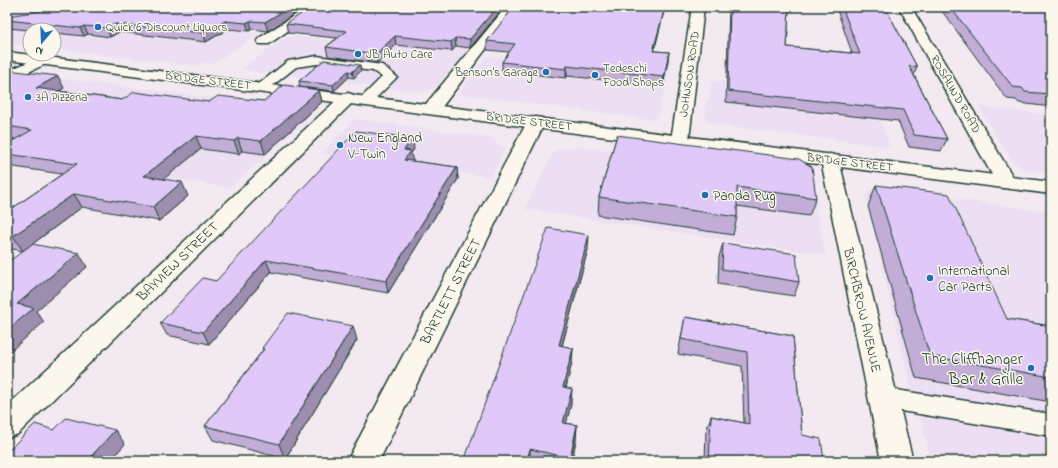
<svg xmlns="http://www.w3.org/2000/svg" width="1058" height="468" font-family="'Indie Flower',sans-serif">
<rect width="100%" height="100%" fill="#f3e9f0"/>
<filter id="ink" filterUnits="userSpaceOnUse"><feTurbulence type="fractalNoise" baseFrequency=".025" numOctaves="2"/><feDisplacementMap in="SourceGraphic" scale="8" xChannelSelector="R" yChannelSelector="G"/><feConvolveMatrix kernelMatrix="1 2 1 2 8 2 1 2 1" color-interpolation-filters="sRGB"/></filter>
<g filter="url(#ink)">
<!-- built -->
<path fill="#eddff3" d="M7,7H36L34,10L7,16Z
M113,7L183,26L259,34L212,64L203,63L198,66L54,49V30H30V46L7,43V23Z
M288,36L368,44L476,39L439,84L432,89L423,92L250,71L241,68Z
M587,52L672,61L657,118L647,119L458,94L487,56L580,66Z
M26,74L306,110L309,114V117L230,188L160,176L7,141V84Z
M711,80L872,97L890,147L715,125L709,122L705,117L706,100H710Z
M978,106L1051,115V174L1025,170L1016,164L1010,158Z
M358,119L492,138L495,139L497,145L506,147L491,177L321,154L353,120Z
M578,147L615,151L813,189L825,255L525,209L553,152L560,149Z
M874,189H884L1051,212V461H963L930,454L908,376L868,206L865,194L868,191Z"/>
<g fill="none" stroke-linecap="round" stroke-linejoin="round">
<defs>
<path id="lane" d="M317,56L382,65L397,77L371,103L366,104L361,103L359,100L382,77L373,71L317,64L296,67L267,90H257L255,87L288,61Z
M883,388L1051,414V436L883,408L874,405L870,398L874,391Z"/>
<path id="street" d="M308,7H322L269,44H259L257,41L259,38Z
M506,7H518L438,112L432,113L426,112L424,108L426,104Z
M692,7H704L689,140L686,144L680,145L674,144L671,140Z
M899,7H911L1016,182L1013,186L1006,188L999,186L996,182Z
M43,56L48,57L50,60L48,63L7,82V71Z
M348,93L354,95L356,98L354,101L18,434L7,438V406L342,95Z
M536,117L542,118L545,122L379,461H347L527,122L530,118Z
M830,154L837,156L839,160L913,461H881L821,160L823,156Z"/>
<path id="primary" d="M7,52L1051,182V194L7,60Z"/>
</defs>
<!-- lane casing -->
<use href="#lane" stroke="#1f3d34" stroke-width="3"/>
<!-- street casing -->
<use href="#street" stroke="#1f3d34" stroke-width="3"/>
<!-- primary casing -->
<use href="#primary" stroke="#1f3d34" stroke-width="3"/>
<!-- lane -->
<use href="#lane" fill="#fbf7ec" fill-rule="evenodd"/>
<!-- street -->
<use href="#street" fill="#fbf7ec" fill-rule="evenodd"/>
<!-- primary -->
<use href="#primary" fill="#fbf7ec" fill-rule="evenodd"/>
</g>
<!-- wall -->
<path fill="#c1add6" stroke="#1f3d34" d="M305,7L268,31L252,29L249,31L228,29L206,42L119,32L110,37L88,34L84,36L54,33V30H30L7,28V16Z
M311,7H504L470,48L456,46L452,51L396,45L377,63L328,56L326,47L337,38L288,33L286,24Z
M514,7H665L654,51L669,52L663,86L567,76L566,78L502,71V62L509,52L487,50V41Z
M729,7H789L787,47L852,53L836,7H885L917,67L914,75L947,139L941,151L909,147L898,121L726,102Z
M939,7H1051V107L1019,103L1016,100L1007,99Z
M324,60L361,71L354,78L349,77L334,91L300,87L299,81Z
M7,70L64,88L59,91L122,100L209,102L264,101L319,90L322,102L265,154L242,151L239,154L201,149L163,179L188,196L159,221L82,207L23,251L7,248V212L62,174L7,166V144L15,139L7,138Z
M617,135L816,198L809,216L737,206V217L733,235L598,215L599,197Z
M414,149L411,153L412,161L457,167L458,179L388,293L271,272L209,344L167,335L160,323L216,281Z
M876,185L1007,319L1051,326V402L916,378L868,206Z
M723,243L799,282L794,296L718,284L719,257Z
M588,249L562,346L573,348L572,362L566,388L571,404L566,423L577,425L576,440L572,461H464Z
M685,317L793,336L802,435L824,461H705L706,431L711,416L744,423L742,366L678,354Z
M357,340L285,459L213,440L205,426L263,350L262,348Z"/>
<!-- shaded-wall -->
<path fill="#9d8dae" stroke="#1f3d34" d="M290,7H305L268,31L265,22Z
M497,7H504L470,48V39Z
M665,7L652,60L653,51Z
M225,21L228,29L206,42L203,33Z
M250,21L252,29L249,31L246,23Z
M115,24L119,32L110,37L107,28Z
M84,26L88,34L84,36L80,28Z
M395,36L396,45L377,63L376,54Z
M455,38L456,46L452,51L451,42Z
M669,52L668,61L663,86L664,77Z
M360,65L361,71L354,78L352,72Z
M567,66V76L566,78V69Z
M348,71L349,77L334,91L333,85Z
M58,76L64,88L43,100L36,88Z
M319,90L322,102L265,154L261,141Z
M196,136L201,149L150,190L144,176Z
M238,138L242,151L239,154L234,141Z
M413,138L414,149L411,153L413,162L404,160V150Z
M457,167L458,179L388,293L386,281Z
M182,182L188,196L159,221L153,207Z
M74,194L82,207L23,251L13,236Z
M589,235L588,249L558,360L559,345Z
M79,253L87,267L36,311L44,322L7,354V330L17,304Z
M266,260L271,272L209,344L203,332Z
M353,326L357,340L285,459L279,444Z
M573,348L572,362L562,402L563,387Z
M572,389L571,404L563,437V423Z
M577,425L576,440L572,461H570Z
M115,430L125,444L110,461H87Z
M530,449V461H527Z"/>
<!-- building -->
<path fill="#e0c9f9" stroke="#1f3d34" d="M67,7H290L265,22L250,21L246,23L225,21L203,33L115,24L107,28L84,26L80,28L7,20V16Z
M311,7H497L470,39L455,38L451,42L395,36L376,54L326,47L347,31L286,24Z
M514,7H665L653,51L669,52L664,77L567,66L566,69L502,62L515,44L487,41Z
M730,7H789L787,47L860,54L842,7H885L917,67L909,66L947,139L914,135L903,110L728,91Z
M950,7H1051V94L1025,92L1022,88L1013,87Z
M324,60L360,65L352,72L348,71L333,85L299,81Z
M7,70L58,76L36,88L122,100L134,92L209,102L218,96L264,101L284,85L319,90L261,141L238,138L234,141L196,136L144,176L182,182L153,207L74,194L13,236L7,235V212L77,164L7,154V144L32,130L7,126Z
M356,131L413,138L404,150L411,151L404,160L457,167L386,281L266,260L203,332L160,323L203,278L216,281Z
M617,135L799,159L812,167L816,198L737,187V217L599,197Z
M876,185L949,194L1007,319L1051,326V377L930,356Z
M548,228L589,235L559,345L573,348L563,387L572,389L563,423L577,425L570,458L530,449L527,461H464Z
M723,243L796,254L799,282L722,269Z
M32,244L79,253L17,304L34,308L7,330V277L10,275L7,274V263Z
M288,313L353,326L279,444L205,426L264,349L262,348Z
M685,317L793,336L802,435L821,439L824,461H709L711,416L749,424L747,352L681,339Z
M66,418L115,430L87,461H7V452L35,424L54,430Z"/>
</g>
<!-- markers -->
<g fill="#1f6fb2" stroke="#fbf7ec" stroke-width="1.5">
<circle cx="98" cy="27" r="4"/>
<circle cx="358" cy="54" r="4"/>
<circle cx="546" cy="72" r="4"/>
<circle cx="595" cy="75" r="4"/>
<circle cx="28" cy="97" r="4"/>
<circle cx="340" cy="145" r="4"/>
<circle cx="705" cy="195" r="4"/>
<circle cx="930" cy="278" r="4"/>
<circle cx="1031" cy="368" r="4"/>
</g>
<g text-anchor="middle" stroke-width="3" stroke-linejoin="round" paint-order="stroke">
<!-- far-poi labels -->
<g font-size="12" fill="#1f3d34" stroke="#fbf7ec" text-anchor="start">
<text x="106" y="31">Quick 6 Discount Liquors</text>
<text x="366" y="58">JB Auto Care</text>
<text x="603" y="72">Tedeschi<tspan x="603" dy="14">Food Shops</tspan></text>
<text x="538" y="76" text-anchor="end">Benson's Garage</text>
<text x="36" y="101">3A Pizzeria</text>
</g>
<!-- far-street labels -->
<g font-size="12" fill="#1f3d34" stroke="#fbf7ec">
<text transform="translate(689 74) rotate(-82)" y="4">JOHNSON ROAD</text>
<text transform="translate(208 80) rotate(7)" y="4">BRIDGE STREET</text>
<text transform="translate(956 94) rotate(60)" y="4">ROSALIND ROAD</text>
<text transform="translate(529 121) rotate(7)" y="4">BRIDGE STREET</text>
<text transform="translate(850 162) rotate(7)" y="4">BRIDGE STREET</text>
</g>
<!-- poi labels -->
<g font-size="14" fill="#1f3d34" stroke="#fbf7ec" text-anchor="start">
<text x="348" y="142">New England<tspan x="348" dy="16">V-Twin</tspan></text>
<text x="713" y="200">Panda Rug</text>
<text x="938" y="275">International<tspan x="938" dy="16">Car Parts</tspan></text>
</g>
<!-- street labels -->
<g font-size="14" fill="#1f3d34" stroke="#fbf7ec">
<text transform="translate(177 261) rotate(-44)" y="5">BAYVIEW STREET</text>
<text transform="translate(450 291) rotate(-63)" y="5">BARTLETT STREET</text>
<text transform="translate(863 310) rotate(77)" y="5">BIRCHBROW AVENUE</text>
</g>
<!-- near-poi labels -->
<g font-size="17" fill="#1f3d34" stroke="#fbf7ec" text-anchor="end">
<text x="1023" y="364">The Cliffhanger<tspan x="1023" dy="20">Bar &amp; Grille</tspan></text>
</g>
</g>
<!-- margin -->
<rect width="1058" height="468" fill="none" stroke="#fbf7ec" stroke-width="24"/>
<rect x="12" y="12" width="1034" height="444" fill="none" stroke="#1f3d34" stroke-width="1.5" filter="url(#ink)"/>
<!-- north arrow -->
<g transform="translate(42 42) rotate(199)"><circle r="19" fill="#fbf7ec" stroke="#a3ada2"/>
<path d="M0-3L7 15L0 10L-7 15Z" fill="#1f6fb2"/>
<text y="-6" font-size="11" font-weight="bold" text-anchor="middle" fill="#1f3d34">N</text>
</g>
</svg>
